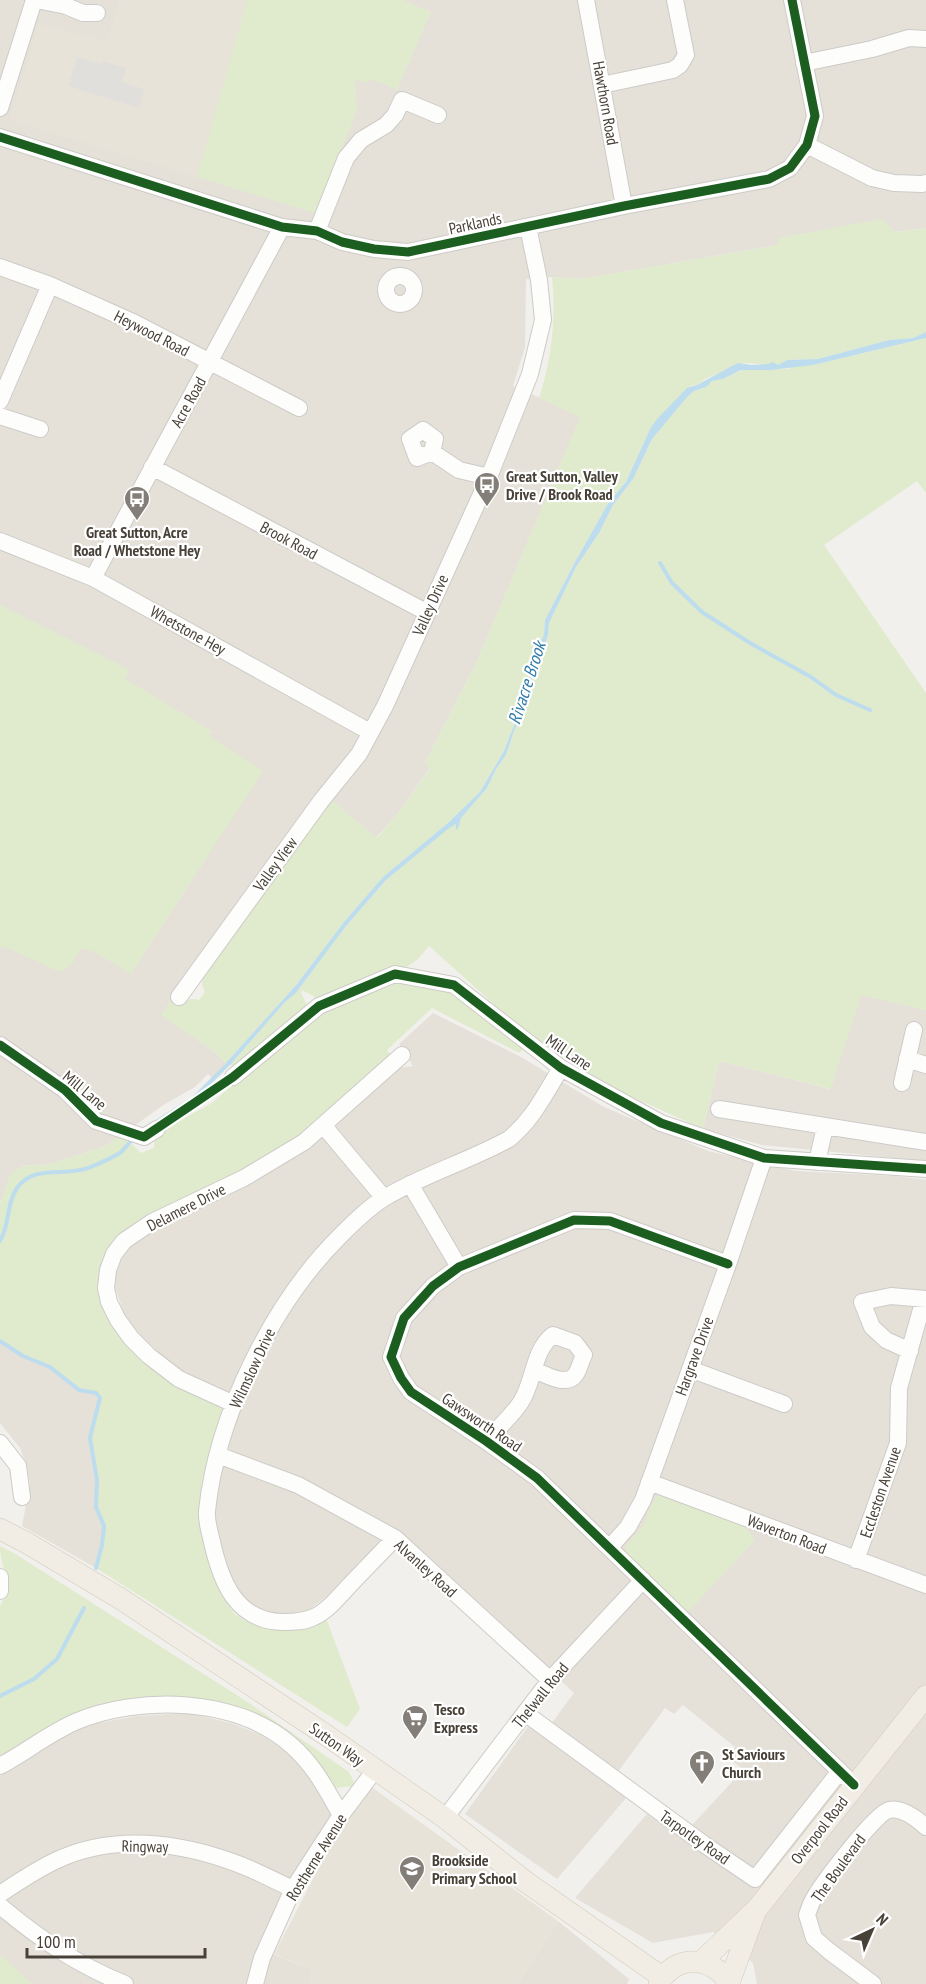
<svg xmlns="http://www.w3.org/2000/svg" width="926" height="1984" font-family="'PT Sans Narrow',sans-serif">
<rect width="100%" height="100%" fill="#f1f0ec"/>
<!-- residential -->
<path fill="#e5e1d9" d="M0,0H926V228L894,232L778,238L779,245L581,279L552,277L526,279L525,347L513,386L581,416L478,659L425,763L430,768L396,816L376,838L331,800L317,791L177,990L162,1015L212,1050L226,1063L213,1079L208,1074L195,1087L165,1104L106,1146L51,1164L23,1166L0,1202Z
M861,994L926,1010V1161L762,1145L703,1129L719,1061L830,1089Z
M433,1013L521,1057L604,1107L708,1151L796,1171L895,1176L926,1180V1984H757L753,1963L713,1932L653,1943L575,1898L647,1814L681,1837L743,1770L728,1757L735,1747L683,1705L674,1714L665,1708L609,1784L626,1798L557,1879L465,1814L529,1725L543,1735L574,1693L428,1556L393,1527L332,1593L297,1618L252,1610L223,1564L209,1512L225,1437L246,1397L223,1390L174,1367L141,1336L126,1318L114,1285L116,1273L125,1251L148,1233L250,1183L301,1154L397,1068L413,1066L399,1044Z
M0,1341L23,1356L50,1367L79,1390L96,1393L100,1398L90,1438L97,1480L96,1506L104,1526L102,1545L96,1568L22,1526L30,1484L27,1467L20,1448L0,1423Z
M189,1713L234,1724L272,1739L316,1773L341,1815L286,1884L260,1949L312,1970L309,1984H0V1776L61,1736L93,1724L136,1716Z
M558,1921L629,1979L627,1984H517Z"/>
<!-- education -->
<path fill="#e8e3d8" d="M120,0H247L197,177L9,120L39,24L107,41Z
M370,1786L558,1921L517,1984H309L311,1970L274,1954L322,1862Z"/>
<!-- green -->
<path fill="#e0ebcd" d="M247,0H402L431,12L397,90L370,78L368,83L355,79L357,111L315,213L197,177Z
M882,219L895,232L926,228V332L913,338L889,340L818,359L787,360L778,365L744,363L705,379L697,385L691,386L651,427L626,482L609,502L575,562L545,620L544,634L520,702L518,715L504,751L480,792L449,822L383,877L344,922L297,984L226,1063L212,1050L161,1015L171,1000L182,1004C188,999 192,998 199,1000L205,992C195,976 215,958 224,945L229,943L254,908L253,904L331,800L377,838L396,816L430,769L425,763L478,659L580,417L539,398C552,358 556,319 552,277L581,279L778,245V238Z
M926,338V493L917,481L824,545L926,693V1010L861,995L831,1089L719,1061L703,1129L626,1094L558,1055L497,1007L429,946L418,959L403,970L319,999L302,990L301,992L307,1006C281,1023 261,1050 237,1070L230,1065L285,1002L295,994L346,926L386,880L448,828L456,824L458,829L461,818L487,788L496,769L506,755L514,731L522,715L526,697L548,635L549,623L576,567L599,533L613,505L633,479L652,439L688,396L694,391L706,387L711,381L723,379L742,370L787,369L801,365H813Z
M0,605L130,670L125,679L212,731L209,736L263,771L131,974L95,952L82,948L71,965L60,972L10,949L0,947Z
M403,981L434,983L457,996L523,1049L519,1053L432,1008L387,1050L391,1056L300,1138L111,1249L110,1315L226,1407L206,1477L225,1598C228,1603 231,1610 235,1614C261,1634 299,1635 326,1618L360,1709L347,1727L96,1568L102,1545L104,1526L96,1507L97,1480L90,1438L100,1398L96,1393L79,1390L50,1367L23,1356L0,1341V1203L11,1173L23,1166L51,1164L106,1146L119,1136L130,1142L141,1153L154,1148L155,1134L212,1103L259,1061L301,1019Z
M660,1494L744,1526L755,1540L688,1612L624,1551C628,1541 636,1536 642,1527C650,1516 648,1502 660,1494Z
M0,1546L17,1555L246,1701L349,1772L356,1786L334,1788L264,1722L139,1702L0,1759V1606C15,1581 0,1570 0,1546Z
M2,1956L32,1984H0V1958Z"/>
<!-- parking -->
<path fill="#e1dfdc" d="M77,57L101,64L102,61L126,68L122,82L144,89L139,108L68,86Z"/>
<!-- water -->
<path fill="#bddcee" d="M926,332V338L813,365L771,370H741L723,379L712,381L706,387L694,391L688,396L652,439L633,479L613,505L599,533L576,567L549,623L548,635L526,697L522,715L514,731L506,755L496,769L487,788L461,818L458,829H456V824L448,829L386,880L346,926L295,994L285,1002L230,1065L226,1063L297,984L344,922L383,877L449,822L480,792L504,751L518,715L520,702L544,634L545,620L575,562L609,502L626,482L651,427L658,418L687,388L697,385L732,366L738,363L751,365L768,364L773,362L778,365L787,360L818,359L889,340L913,338Z"/>
<g fill="none" stroke-linecap="round" stroke-linejoin="round">
<!-- stream -->
<path stroke="#bddcee" stroke-width="4" d="M660,563L672,583L702,612L750,643L811,677L836,695L870,710
M153,1124L194,1098L231,1061
M0,1241C10,1225 6,1204 17,1188C35,1163 66,1178 91,1167C100,1163 112,1158 120,1153C125,1149 128,1143 133,1139
M0,1341L23,1356L50,1367L79,1390L96,1393L100,1398L90,1438L97,1480L96,1507L104,1526L102,1545L96,1568
M0,1696L34,1679L57,1659L84,1608"/>
<defs>
<path id="minor" d="M37,0L66,6L83,13H97
M586,0L624,206
M804,63L872,49L909,38L926,39
M602,85L673,70L680,65L686,55L675,0
M0,108L34,0
M0,137L282,227L317,231L342,242L374,249L408,252L624,206L769,179L790,168L807,145L815,116L792,0
M807,145L872,178L894,183L922,184L926,183
M317,231L346,158L361,140L386,125L395,115L402,100L438,115
M0,267L50,285L135,323L299,408
M386 290a14 14 0 1 1 28 0a14 14 0 1 1-28 0Z
M0,401L50,285
M0,416L40,429
M432,452L435,439L423,430L410,439L417,458L432,452L459,470L489,477
M152,467L426,612
M0,541L93,578L370,732
M93,578L282,227
M179,997L321,801L359,754L385,706L489,477L530,374L543,320L539,280L528,227
M0,1045L65,1090L96,1121L144,1137L157,1129
M907,1059L926,1065
M233,1077L319,1006L395,974L454,985L561,1068L661,1123L764,1158L926,1169
M902,1083L914,1030
M719,1109L926,1142
M323,1125L384,1198
M817,1162L825,1127
M410,1184L459,1267
M728,1264L610,1221L574,1220L459,1267L433,1286L404,1318L391,1357L401,1378L411,1392L486,1441L537,1478L854,1785
M910,1351L886,1340L872,1327L862,1302L891,1296L926,1299
M690,1369L784,1404
M234,1404L179,1379L149,1356L131,1338L118,1320L109,1302L106,1288L108,1270L114,1254L124,1241L152,1222L244,1178L304,1142L402,1055
M486,1441C497,1429 512,1416 521,1402C534,1382 533,1350 553,1335L575,1343L584,1355C581,1361 579,1369 576,1374C567,1388 545,1374 534,1370
M0,1443L18,1466L22,1497
M218,1455L298,1485L395,1538L550,1680
M649,1482L926,1585
M395,1538C379,1555 363,1571 348,1587C338,1598 327,1611 314,1617C304,1622 293,1622 283,1622C236,1621 221,1582 212,1542C210,1532 206,1522 207,1511C217,1415 273,1302 341,1235C354,1222 370,1206 386,1197C425,1174 469,1161 509,1139C534,1118 544,1095 561,1068
M610,1547L628,1527L643,1500L728,1264L764,1158
M856,1560L898,1443L899,1388L924,1299
M0,1577V1591
M525,1713L705,1845L755,1879L840,1771
M0,1766C26,1752 48,1734 75,1722C139,1695 237,1697 291,1745C315,1766 326,1789 341,1815
M445,1818L550,1680L643,1580
M0,1894C18,1882 36,1870 55,1861C113,1833 180,1842 238,1864C257,1871 275,1881 293,1889
M0,1906C41,1940 76,1964 125,1984
M255,1984L262,1958L293,1889L341,1815L375,1770
M873,1984L829,1951L814,1938L807,1915C809,1909 811,1903 814,1898C823,1883 875,1813 889,1810C902,1807 917,1819 926,1827"/>
<path id="major" d="M0,1529L27,1543L121,1599L326,1735L445,1818L526,1882L662,1977
M702,1961L757,1909L926,1696
M729,1983L754,1915
M659,1984C673,1954 714,1955 729,1984"/>
</defs>
<!-- minor casing -->
<use href="#minor" stroke="#cdcbc7" stroke-width="18"/>
<!-- major casing -->
<use href="#major" stroke="#d3cbba" stroke-width="22"/>
<!-- minor -->
<use href="#minor" stroke="#fdfdfc" stroke-width="16"/>
<!-- major -->
<use href="#major" stroke="#f1ede5" stroke-width="21"/>
<defs>
<path id="cycleway" d="M0,137L282,227L317,231L342,242L374,249L408,252L624,206L769,179L790,168L807,145L815,116L792,0
M0,1045L65,1090L96,1121L144,1137L233,1077L319,1006L395,974L454,985L561,1068L661,1123L764,1158L926,1169
M728,1264L610,1221L574,1220L459,1267L433,1286L404,1318L391,1357L401,1378L411,1392L486,1441L537,1478L854,1785"/>
</defs>
<!-- cycleway casing -->
<use href="#cycleway" stroke="#fff" stroke-width="13"/>
<!-- cycleway -->
<use href="#cycleway" stroke="#1b5e20" stroke-width="9"/>
</g>
<!-- icons -->
<defs>
<symbol id="bus-pin" viewBox="-11 -11 22 30"><path d="M0 17L-7.5 6A9.5 9.5 0 1 1 7.5 6Z" fill="#837e77" stroke="#fff"/><path d="M-5-6H5V4H4V6H2V4H-2V6H-4V4H-5ZM-3.5-4V0h7V-4ZM-3.5 1.2v1.5H-2V1.2ZM2 1.2v1.5H3.5V1.2Z" fill="#fff"/></symbol>
<symbol id="supermarket-pin" viewBox="-11 -11 22 30"><path d="M0 17L-7.5 6A9.5 9.5 0 1 1 7.5 6Z" fill="#837e77" stroke="#fff"/><path d="M-6-5.5h2.5l.6 2H6L4.5 2H-2.5L-4.4-4H-6ZM-1.5 3.2a1.3 1.3 0 1 0 .1 0ZM3 3.2a1.3 1.3 0 1 0 .1 0Z" fill="#fff"/></symbol>
<symbol id="church-pin" viewBox="-11 -11 22 30"><path d="M0 17L-7.5 6A9.5 9.5 0 1 1 7.5 6Z" fill="#837e77" stroke="#fff"/><path d="M-1.2-6h2.4v3.5h3.3v2.4h-3.3V6h-2.4V-.1h-3.3v-2.4h3.3Z" fill="#fff"/></symbol>
<symbol id="school-pin" viewBox="-11 -11 22 30"><path d="M0 17L-7.5 6A9.5 9.5 0 1 1 7.5 6Z" fill="#837e77" stroke="#fff"/><path d="M0-5L7-2L0 1L-7-2ZM-4 1L0 2.5L4 1V4Q0 6-4 4Z" fill="#fff"/></symbol>
</defs>
<g fill-rule="evenodd">
<use href="#bus-pin" x="472" y="470" width="30" height="40"/>
<use href="#bus-pin" x="122" y="484" width="30" height="40"/>
<use href="#supermarket-pin" x="400" y="1703" width="30" height="40"/>
<use href="#church-pin" x="687" y="1748" width="30" height="40"/>
<use href="#school-pin" x="397" y="1854" width="30" height="40"/>
</g>
<g text-anchor="middle" stroke-width="4.5" stroke-linejoin="round" paint-order="stroke">
<!-- street labels -->
<g font-size="16" fill="#484138" stroke="#fff">
<text transform="translate(606 103) rotate(80)" y="6">Hawthorn Road</text>
<text transform="translate(475 223) rotate(-12)" y="6">Parklands</text>
<text transform="translate(152 333) rotate(27)" y="6">Heywood Road</text>
<text transform="translate(188 402) rotate(-61)" y="6">Acre Road</text>
<text transform="translate(289 540) rotate(28)" y="6">Brook Road</text>
<text transform="translate(430 605) rotate(-66)" y="6">Valley Drive</text>
<text transform="translate(188 630) rotate(29)" y="6">Whetstone Hey</text>
<text transform="translate(275 864) rotate(-54)" y="6">Valley View</text>
<text transform="translate(569 1052) rotate(34)" y="6">Mill Lane</text>
<text transform="translate(85 1090) rotate(40)" y="6">Mill Lane</text>
<text transform="translate(186 1207) rotate(-27)" y="6">Delamere Drive</text>
<text transform="translate(694 1356) rotate(-70)" y="6">Hargrave Drive</text>
<text transform="translate(252 1368) rotate(-65)" y="6">Wilmslow Drive</text>
<text transform="translate(482 1422) rotate(34)" y="6">Gawsworth Road</text>
<text transform="translate(880 1492) rotate(-71)" y="6">Eccleston Avenue</text>
<text transform="translate(787 1534) rotate(21)" y="6">Waverton Road</text>
<text transform="translate(426 1568) rotate(42)" y="6">Alvanley Road</text>
<text transform="translate(540 1695) rotate(-51)" y="6">Thelwall Road</text>
<text transform="translate(337 1744) rotate(35)" y="6">Sutton Way</text>
<text transform="translate(819 1830) rotate(-52)" y="6">Overpool Road</text>
<text transform="translate(695 1837) rotate(35)" y="6">Tarporley Road</text>
<text transform="translate(145 1846) rotate(1)" y="6">Ringway</text>
<text transform="translate(316 1857) rotate(-58)" y="6">Rostherne Avenue</text>
<text transform="translate(838 1868) rotate(-54)" y="6">The Boulevard</text>
</g>
<!-- poi labels -->
<g font-size="16" font-weight="bold" fill="#484138" stroke="#fff" text-anchor="start">
<text x="506" y="482">Great Sutton, Valley<tspan x="506" dy="18">Drive / Brook Road</tspan></text>
<text x="137" y="538" text-anchor="middle">Great Sutton, Acre<tspan x="137" dy="18">Road / Whetstone Hey</tspan></text>
<text x="434" y="1715">Tesco<tspan x="434" dy="18">Express</tspan></text>
<text x="722" y="1760">St Saviours<tspan x="722" dy="18">Church</tspan></text>
<text x="432" y="1866">Brookside<tspan x="432" dy="18">Primary School</tspan></text>
</g>
<!-- water labels -->
<g font-size="18" font-style="italic" fill="#307baa" stroke="#fff">
<text transform="translate(527 683) rotate(-72)" y="6">Rivacre Brook</text>
</g>
</g>
<!-- north arrow -->
<g transform="translate(872 1930) rotate(44)" stroke="#ffffff" stroke-width="4.5" paint-order="stroke">
<path d="M0-4.5L10 22L0 15L-10 22Z" fill="#484138"/>
<text y="-9" font-size="16" font-weight="bold" text-anchor="middle" fill="#484138">N</text>
</g>
<!-- scale -->
<path d="M27 1948v9h178v-9" fill="none" stroke="#484138" stroke-width="3"/>
<text x="36" y="1948" font-size="18" fill="#484138" stroke="#ffffff" stroke-width="4.5" paint-order="stroke">100 m</text>
</svg>
